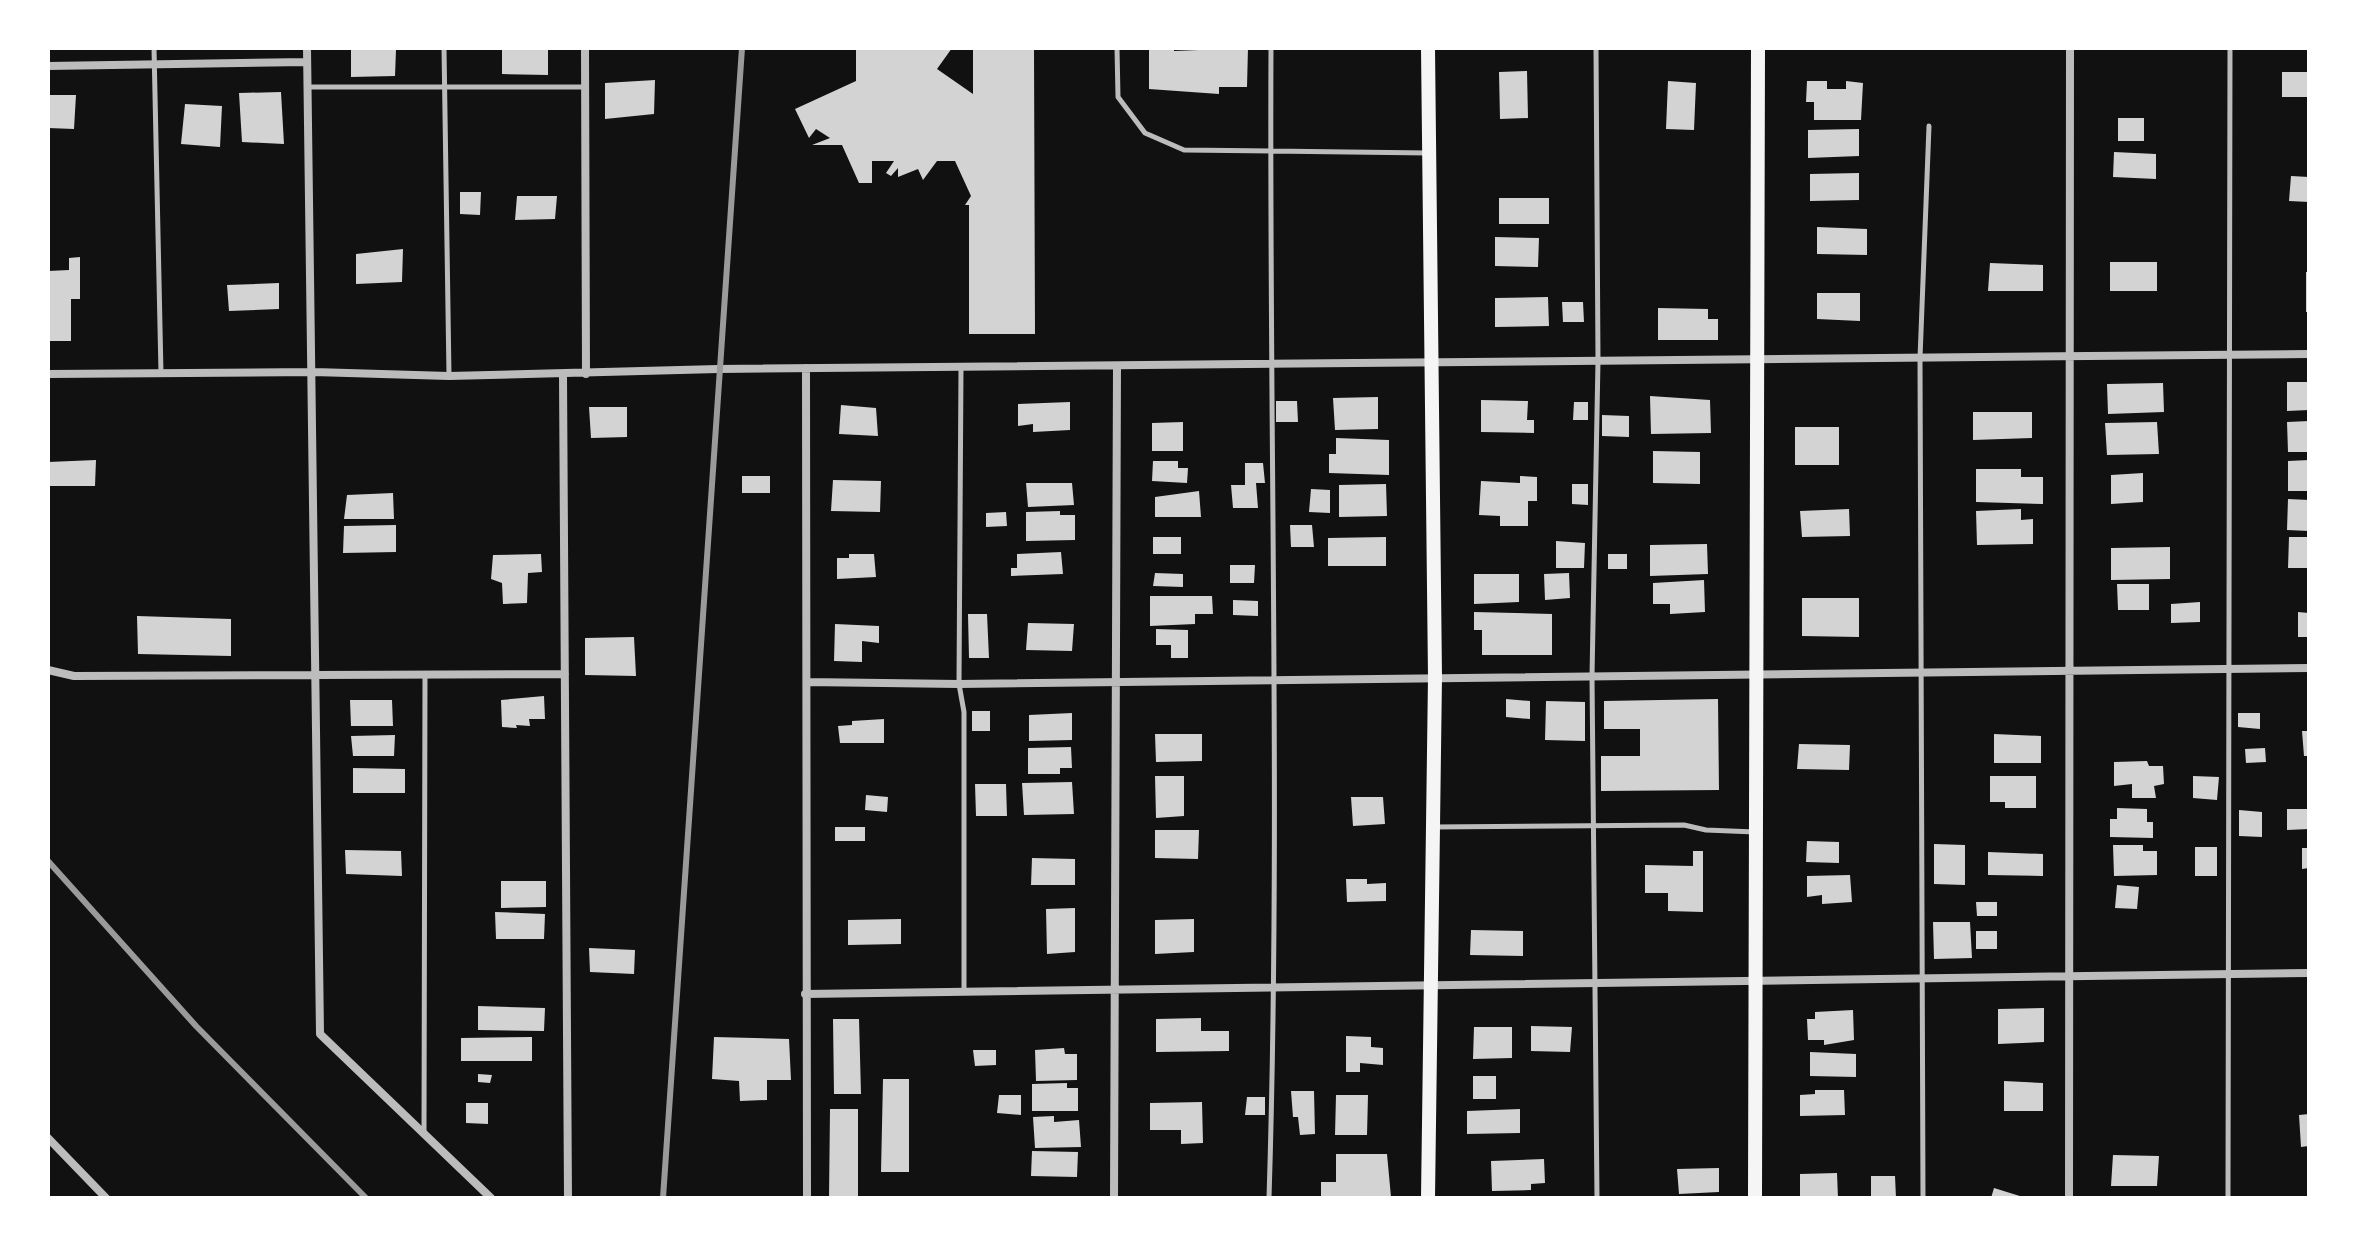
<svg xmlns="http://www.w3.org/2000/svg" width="2357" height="1246" font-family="'Public Sans',sans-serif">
<rect width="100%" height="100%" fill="#111"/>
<!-- building -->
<path fill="#d3d3d3" d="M502,48H548V75L502,74Z
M856,48H952L937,69L973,94V48H1034L1035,334H969V205H965L971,196L955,161H937L923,180L918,169L898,177V168L891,176L886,173L894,161H872V183H859L842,145H812L830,138L816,129L809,138L795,109L856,81Z
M1149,48H1174V51L1248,48L1247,87H1219V94L1149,89Z
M351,50H396L395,76L351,77Z
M1527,71L1528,118L1500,119L1499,72Z
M2282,72H2309V97H2282Z
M655,80L654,114L605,119V83Z
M1668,81L1696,83L1694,130L1666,129Z
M1807,81H1827V89H1846V81L1863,83L1861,120H1814V102H1806Z
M281,92L284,144L242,142L239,93Z
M48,95H76L74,129L48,128Z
M185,104L222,106L220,147L181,144Z
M2118,118H2144V141H2118Z
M1859,129V156L1808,158V130Z
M2114,152L2156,154V179L2113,177Z
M1859,173V200L1810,201V174Z
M2291,176L2309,177V202L2289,201Z
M460,192H481L480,215L460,214Z
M517,196H557L555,219L515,220Z
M1499,198H1549V224H1499Z
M1817,227L1867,229V255L1817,254Z
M1495,237L1539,238L1538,267L1495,266Z
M403,249L402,282L356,284V254Z
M80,257V299H71V341H48V271L69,270V258Z
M2110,262H2157V291H2110Z
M1990,263L2043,265V291H1988Z
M2306,272H2309V312H2306Z
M279,283V309L229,311L227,285Z
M1817,293H1860V321L1817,319Z
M1548,297L1549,326L1495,327V298Z
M1562,302H1583L1584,322H1563Z
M1658,308L1708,309V319H1718V340H1658Z
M2287,382H2309V410L2287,411Z
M2163,383L2164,412L2108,414L2107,384Z
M1650,396L1710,400L1711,433L1651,434Z
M1378,397V429L1335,430L1333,398Z
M1481,400L1528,401L1527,420H1534V433L1481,432Z
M1276,401H1297L1298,422H1276Z
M1070,402V430L1033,432V424L1018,426V404Z
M1574,402H1588V420H1573Z
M841,405L876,408L878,436L839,434Z
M589,407H627V437L591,438Z
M1973,412H2032V438L1973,440Z
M1602,415L1629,416V437L1602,436Z
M2309,421V452H2288L2287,422Z
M1183,422V451H1152V423Z
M2157,422L2159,454L2107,455L2105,423Z
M1795,427H1839V465H1795Z
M1336,438L1389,440V475L1329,473V454H1336Z
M1653,451L1700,452V484L1653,483Z
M96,460L95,486H48V462Z
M2309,460V491H2288V461Z
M1153,461H1178V468H1188L1187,483L1152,481Z
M1245,463H1263L1265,483H1256L1258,508H1233L1231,485H1245Z
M1976,469H2021V477H2043V504L1976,502Z
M2143,473V502L2111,504V475Z
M742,476H770V493H742Z
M1520,476L1537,477V501H1528V526H1500V516L1479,515L1481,481L1520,483Z
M833,480L881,481L880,512L831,511Z
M1026,483H1072L1074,505L1028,507Z
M1386,484L1387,516L1339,517V485Z
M1572,484H1588V505L1572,504Z
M1311,489L1330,490V513L1309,512Z
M1199,491L1201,517H1155V497Z
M393,493L394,519H344L347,495Z
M2288,499L2309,500V531L2287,530Z
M1849,509L1850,536L1802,537L1800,511Z
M2021,509V520L2033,519V544L1977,545L1976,511Z
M1060,511V515H1075V540L1026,541V512Z
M1006,512L1007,526L986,527V513Z
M396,525V552L343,553L344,526Z
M1290,525H1312L1314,547H1291Z
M1153,537H1181V554H1153Z
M1386,537V566H1328V538Z
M2289,537H2309V568H2288Z
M1556,541L1585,543L1584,568H1556Z
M1707,544L1708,574L1650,576V545Z
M2170,547V579L2111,580V548Z
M1061,552L1063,574L1011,576V568H1017V554Z
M541,554L542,572L528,573L527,603L503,604L502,583L491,579L493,555Z
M849,554H874L876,577L837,579V558H849Z
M1608,554H1627V569H1608Z
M1230,565H1255L1254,583H1230Z
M1155,573L1183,574V587L1153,586Z
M1569,573L1570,598L1545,600L1544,574Z
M1474,574H1519V602L1474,604Z
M1704,580L1705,612L1670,614V604H1653V583Z
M2117,584H2149V610H2118Z
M1150,596H1212L1213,614H1195V624L1150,626Z
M1802,598H1859V637L1802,636Z
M1233,600L1258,601V616L1233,615Z
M2200,602V622L2171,623V604Z
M1474,612L1552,614V655H1482V630H1474Z
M2298,612L2309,613V637H2298Z
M968,614H987L989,658H969Z
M137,616L231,619V656L138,654Z
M1028,623L1074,624L1072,651L1026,650Z
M835,624L879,626V643L862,641V662L834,661Z
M1156,629L1188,630V658H1171V645H1156Z
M634,637L636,676L585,675V638Z
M544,696L545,719H529L530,726L516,725L517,728L502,727L501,700Z
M1506,699L1530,701V719L1506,717Z
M1718,699L1719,790L1601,791V756H1640V729H1604V701Z
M350,700H392L393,726H351Z
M1546,701L1585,702V741L1545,740Z
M972,711H990V731H972Z
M1072,713V740L1029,741V715Z
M2238,713H2260V729L2238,727Z
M884,719V743H840L838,726L852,725V721Z
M2302,731H2309V756H2304Z
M1155,734H1202V761L1156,762Z
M1994,734L2041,736V763H1994Z
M395,735L394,756H353L351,736Z
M1799,744L1850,745L1849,770L1797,769Z
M1071,747L1072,768H1060V774H1028V748Z
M2265,748L2266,762L2246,763L2245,749Z
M2147,761L2149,766H2163L2164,784L2154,786L2156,798H2132V784L2114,786V762Z
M353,768L405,769V793H353Z
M1155,776H1184V816L1156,818Z
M1990,776H2036V808H2005V802H1990Z
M2193,776L2219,777L2217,800L2193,798Z
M1072,782L1074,814L1024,815L1022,783Z
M975,784H1006L1007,816H976Z
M866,795L888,797L887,812L865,810Z
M1351,797H1383L1385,824L1353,826Z
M2117,808L2147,809V822H2153V838L2110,837V819H2117Z
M2287,809H2309V829L2287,830Z
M2239,810L2262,812V837L2239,836Z
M835,827H865V841H835Z
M1155,830H1199L1198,859L1155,858Z
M1807,841L1839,842V863L1806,862Z
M1934,844L1965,845V885L1934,884Z
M2113,845H2143V851H2157V875L2114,876Z
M2195,847H2217V876H2195Z
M2302,848H2309V868L2302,869Z
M345,850L401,851L402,876L346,874Z
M1693,851H1703V912L1668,911V893H1645V865L1693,866Z
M1988,852L2043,854V876L1988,875Z
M1032,858L1075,859V885H1031Z
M1850,875L1852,902L1822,904V895L1807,897V876Z
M1346,879H1367V884L1386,883V901L1347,902Z
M501,881H546V907L501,908Z
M2117,885L2139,887L2137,909L2115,908Z
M1976,902H1997V916H1977Z
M1075,908V952L1047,954L1046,909Z
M495,912L545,914L544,939H496Z
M901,919V944L848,945V920Z
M1194,919V952L1155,954V920Z
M1933,922H1970L1972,958L1934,959Z
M1471,930L1523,931V956L1470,955Z
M1976,931H1997V949H1976Z
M589,948L635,950L634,974L590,972Z
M478,1006L545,1008L544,1031L478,1030Z
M2044,1008V1042L1998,1044V1009Z
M1853,1010L1854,1040L1824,1045V1040H1808L1807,1019H1815V1012Z
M1201,1018V1031H1229V1051L1156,1052V1019Z
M833,1019H859L861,1094H834Z
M1531,1026L1572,1027L1570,1052L1531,1051Z
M1474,1027H1512V1058L1473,1059Z
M1346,1036L1371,1037V1047L1383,1048V1065L1360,1063V1072H1346Z
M532,1037V1061H461V1038Z
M714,1037L789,1039L791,1080H767V1100L740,1101L739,1081L712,1079Z
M1064,1048L1065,1054H1077V1080L1036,1081L1035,1050Z
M973,1050H996V1065L975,1066Z
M1810,1052L1856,1054V1077L1810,1076Z
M478,1074L492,1075L490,1083L478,1082Z
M1473,1076H1496V1099H1473Z
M883,1079H909V1172H881Z
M2004,1081L2043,1083V1111H2004Z
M1067,1083V1088H1078V1111H1032V1084Z
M1815,1090H1844L1845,1115L1800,1116V1095L1815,1094Z
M1291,1091H1314L1315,1134L1300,1135L1298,1117H1293Z
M999,1095H1021V1115L997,1113Z
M1336,1095H1368L1367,1135H1335Z
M1247,1097H1265V1115H1245Z
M1202,1102L1203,1143L1181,1144V1130H1150V1103Z
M466,1103H488V1124L466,1123Z
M830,1109H858V1198H829Z
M1520,1109V1133L1467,1134V1111Z
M2309,1114V1146L2301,1147L2299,1115Z
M1054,1116V1122L1079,1120L1081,1147L1035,1148L1033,1117Z
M1032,1151L1078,1152L1077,1177L1031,1176Z
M1336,1154H1387L1391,1197L1321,1198V1182H1336Z
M2113,1155L2159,1156L2157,1186H2111Z
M1544,1159L1545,1183L1531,1184V1190L1492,1191L1491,1161Z
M1719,1168V1192L1679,1194L1677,1169Z
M1837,1173L1838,1198H1800V1174Z
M1871,1176H1895L1896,1198H1871Z
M1994,1188L2023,1197V1198H1991Z"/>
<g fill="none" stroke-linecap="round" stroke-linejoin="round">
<!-- service -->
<path stroke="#bcbcbc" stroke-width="5" d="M154,48L161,373
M444,48L449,375
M1117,48L1118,97L1145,133L1184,150L1428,153
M1596,48L1598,361L1592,676L1597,1198
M307,87H584
M961,368L959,684L964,712V992
M1433,827L1684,825L1706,830L1755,832
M424,1132L425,674
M1269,1198C1281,815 1269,431 1271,48
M1923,1198L1920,358L1929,126
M2228,1198L2230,48"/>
<!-- minor -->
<path stroke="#bcbcbc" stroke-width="8" d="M307,48L320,1034L491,1198
M585,48L586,374
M48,66L307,62
M806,368L807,1198
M48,374L314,372L449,376L718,369L2309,354
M563,375L568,1198
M48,670L74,676L565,674
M807,682L959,684L2309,668
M805,994L2309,973
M48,1138L106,1198
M1114,1198L1117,366
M2069,1198L2070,48"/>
<!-- secondary -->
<path stroke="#f5f5f5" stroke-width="14" d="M1428,48L1435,677L1428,1198
M1755,1198L1758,48"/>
<!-- rail -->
<path stroke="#9a9a9a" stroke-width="6" d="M48,861L196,1026L366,1198
M663,1198L742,48"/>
</g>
<!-- border -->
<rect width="2357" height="1246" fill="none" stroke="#ffffff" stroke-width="100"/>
</svg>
